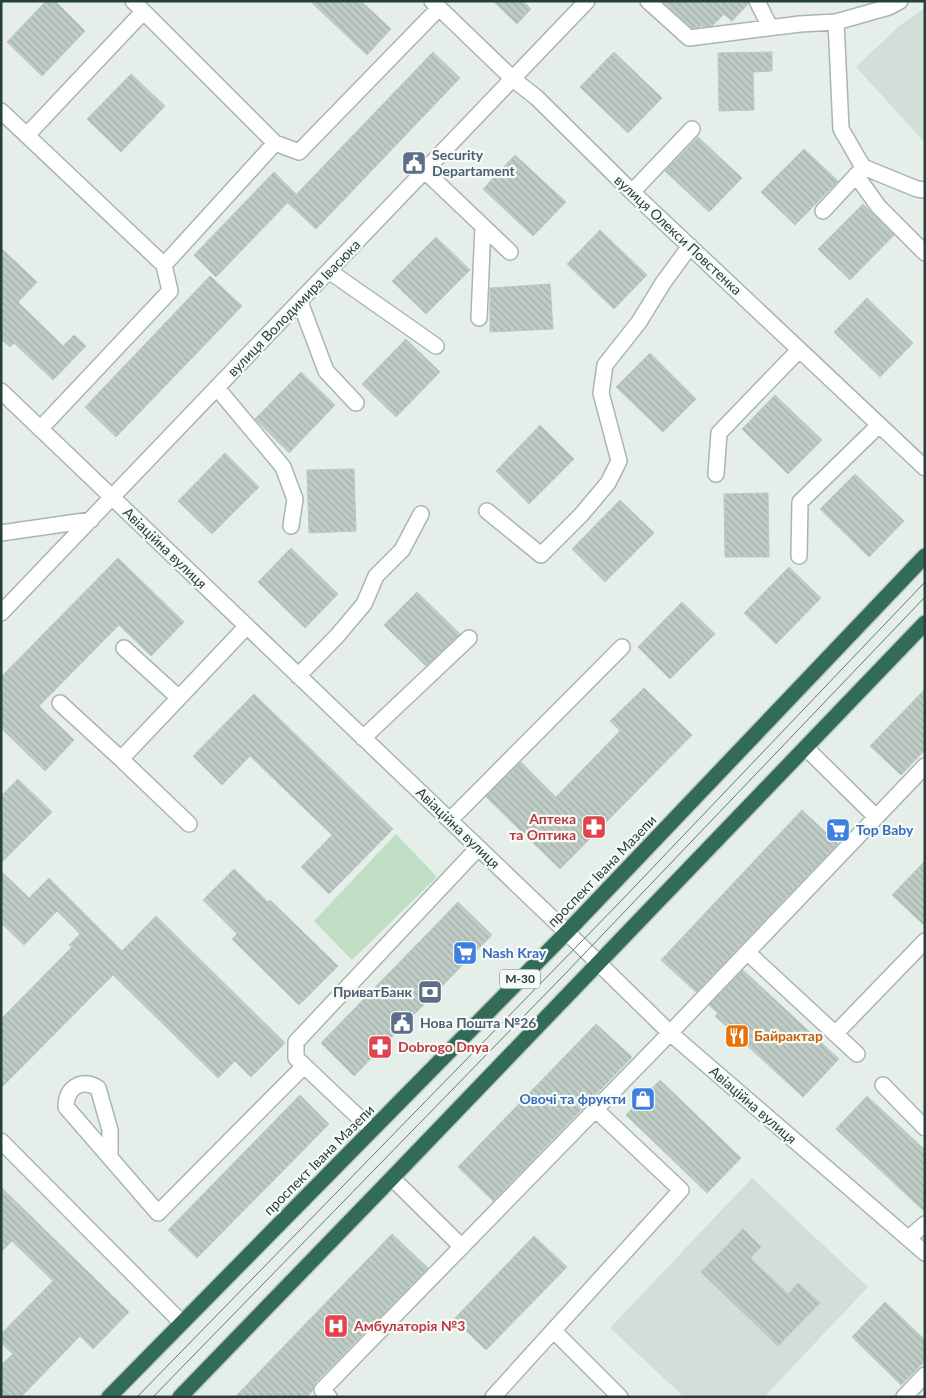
<svg xmlns="http://www.w3.org/2000/svg" width="926" height="1398" font-family="Lato,sans-serif">
<defs>
<pattern id="building-back-hatch" width="6" height="6" patternUnits="userSpaceOnUse" patternTransform="scale(1.25)"><rect width="6" height="6" fill="#beccc5"/><path d="M-1 5l2 2M0 0l6 6M5-1l2 2" fill="none" stroke="#a3b0aa"/></pattern>
</defs>
<rect width="100%" height="100%" fill="#e6eeea"/>
<!-- built -->
<path fill="#d4ded9" d="M925,8V143L856,67L899,26Z
M752,1178L868,1287L764,1397H684L610,1328Z"/>
<!-- pitch -->
<path fill="#c0dec5" d="M396,834L437,877L352,960L314,921Z"/>
<!-- building -->
<path fill="url(#building-back-hatch)" stroke="#b9c8c0" d="M46,1H55L85,31L42,76L7,42Z
M310,1H361L391,29L367,55Z
M493,1H523L531,9L517,24Z
M662,1H748V4L732,21L724,14L712,26L703,27L701,25L700,27L692,28Z
M433,52L460,78L316,229L288,203Z
M614,52L662,98L628,133L580,87Z
M772,52V71L753,72L754,110L719,111L718,53Z
M131,74L165,106L121,152L87,119Z
M698,137L742,178L709,212L665,171Z
M804,149L838,181L795,225L761,192Z
M515,155L566,202L533,236L483,189Z
M274,172L296,194L216,277L194,255Z
M863,204L894,235L850,280L818,249Z
M600,230L647,275L614,309L567,264Z
M436,237L470,270L426,314L392,281Z
M1,248L37,282L18,302L63,346L74,335L86,346L53,380L14,343L10,347L1,339Z
M210,276L242,306L116,437L85,407Z
M550,284L553,329L490,332V288Z
M867,298L913,343L880,377L834,332Z
M406,339L440,372L396,417L362,384Z
M650,353L696,399L663,432L616,387Z
M301,372L335,405L289,453L255,419Z
M775,395L822,440L788,474L742,429Z
M540,425L574,459L529,504L496,471Z
M225,453L259,487L212,534L178,501Z
M354,469L356,531L309,533L307,470Z
M855,474L904,521L869,557L820,509Z
M768,493L769,557H725L724,494Z
M620,500L654,533L605,582L572,549Z
M291,548L338,594L305,628L258,582Z
M118,558L184,622L151,656L119,625L39,706L74,740L45,771L1,728V677Z
M789,567L821,598L776,644L744,613Z
M417,592L460,634L426,666L384,625Z
M682,602L715,634L670,679L638,647Z
M644,688L692,735L560,869L486,797L521,762L556,797L620,731L610,721Z
M925,689V750L901,775L870,746Z
M254,694L393,829L329,894L301,867L332,835L250,756L222,785L193,756Z
M18,779L52,812L1,863V796Z
M802,810L838,844L696,992L661,960Z
M925,861V926L892,895Z
M234,869L268,902L270,900L338,966L299,1005L232,939L237,934L203,900Z
M1,871L29,898L49,878L122,951L156,916L285,1043L251,1077L235,1061L218,1078L113,975L1,1088V1019L72,947L69,945L80,934L57,911L24,945L1,923Z
M458,902L492,935L354,1076L321,1043Z
M743,970L839,1059L803,1097L715,1016L718,1013L709,1005Z
M596,1024L632,1057L493,1201L458,1167Z
M660,1080L741,1158L707,1193L626,1115Z
M300,1095L329,1124L197,1258L168,1230Z
M867,1096L925,1150V1212L836,1129Z
M1,1187L129,1312L93,1349L80,1336L21,1397H1V1365L13,1354L1,1343V1334L53,1281L12,1241L1,1252Z
M743,1229L761,1247L750,1258L788,1294L798,1283L820,1303L778,1346L701,1272Z
M392,1234L428,1268L315,1383L313,1390L307,1397H235Z
M534,1236L567,1267L486,1350L454,1319Z
M885,1302L925,1340V1361L901,1385L852,1337Z"/>
<g fill="none" stroke-linecap="round" stroke-linejoin="round">
<defs>
<path id="minor" d="M133,1L275,143L299,152L439,8
M432,1L513,79L537,98L632,192L925,468
M648,1L689,38L800,24L836,22L889,7L900,1
M757,1L770,27
M836,22L841,129L863,167L917,189L925,190
M1,111L164,265L275,143
M27,135L143,12
M425,171L510,252
M856,175L878,206L925,253
M632,192L692,129
M823,211L862,169
M329,271L436,346
M300,302L326,371L356,403
M479,318L483,226
M217,388L283,467L295,499L291,526
M1,391L579,944L670,1033L925,1253
M40,429L170,291L164,265
M716,474L719,433L799,350
M487,511L541,555L581,515L608,483L619,461L601,393L605,365L639,322L663,283L690,246
M1,533L91,520
M799,556L800,502L879,425
M1,613L587,1
M124,648L179,698
M298,676L337,636L364,604L376,576L402,550L421,514
M60,703L121,759
M363,738L469,638
M806,748L876,817
M450,820L622,647
M189,824L121,759L247,626
M747,952L857,1054
M835,1034L925,941
M883,1085L925,1128
M372,1130L296,1058V1042L478,848
M1,1141L181,1322
M110,1157V1130L98,1088C81,1078 66,1088 66,1107L158,1213L304,1066
M392,1178L462,1247
M909,1238L925,1224
M554,1331L620,1397
M329,1397L322,1390L670,1033L925,766
M493,1397L681,1190L595,1109
M904,1397L925,1375"/>
<path id="highway" d="M109,1397L567,932L925,556
M180,1397L392,1178L925,623"/>
</defs>
<!-- minor casing -->
<use href="#minor" stroke="#a8b6b0" stroke-width="18"/>
<!-- highway casing -->
<use href="#highway" stroke="#c2cac7" stroke-width="18"/>
<!-- minor -->
<use href="#minor" stroke="#fff" stroke-width="15"/>
<!-- highway -->
<use href="#highway" stroke="#326c59" stroke-width="15"/>
<!-- tram -->
<path stroke="#607b71" stroke-width="1" d="M137,1397L619,903L925,582
M153,1397L563,976L925,597"/>
</g>
<!-- icons -->
<defs>
<symbol id="civic-square" viewBox="-11 -11 22 22"><rect x="-9" y="-9" width="18" height="18" rx="4" fill="#5c6f8a" stroke="#f7fbf8"/><path d="M-.6-6.5H3V-4.5H.6V-3L4-1V1h2V6H-6V1h2V-1L-.6-3ZM-1.2 2.5V6h2.4V2.5Z" fill="#fff"/></symbol>
<symbol id="pharmacy-square" viewBox="-11 -11 22 22"><rect x="-9" y="-9" width="18" height="18" rx="4" fill="#e0444e" stroke="#f7fbf8"/><path d="M-2-6h4v4h4v4h-4v4h-4v-4h-4v-4h4Z" fill="#fff"/></symbol>
<symbol id="supermarket-square" viewBox="-11 -11 22 22"><rect x="-9" y="-9" width="18" height="18" rx="4" fill="#3f7fe0" stroke="#f7fbf8"/><path d="M-6-5.5h2.5l.6 2H6L4.5 2H-2.5L-4.4-4H-6ZM-1.5 3.2a1.3 1.3 0 1 0 .1 0ZM3 3.2a1.3 1.3 0 1 0 .1 0Z" fill="#fff"/></symbol>
<symbol id="bank-square" viewBox="-11 -11 22 22"><rect x="-9" y="-9" width="18" height="18" rx="4" fill="#5c6f8a" stroke="#f7fbf8"/><path d="M-6-4H6V4H-6ZM0-2.3a2.3 2.3 0 1 0 0 4.6a2.3 2.3 0 1 0 0-4.6Z" fill="#fff"/></symbol>
<symbol id="restaurant-square" viewBox="-11 -11 22 22"><rect x="-9" y="-9" width="18" height="18" rx="4" fill="#e8710a" stroke="#f7fbf8"/><path d="M-5-6h1v4h1v-4h1v4h1v-4h1v5L-1.5 .5V6h-2V.5L-5-1ZM5-6V6H3V1.5H1.5Q1.5-4 5-6Z" fill="#fff"/></symbol>
<symbol id="shop-square" viewBox="-11 -11 22 22"><rect x="-9" y="-9" width="18" height="18" rx="4" fill="#3f7fe0" stroke="#f7fbf8"/><path d="M-5-2.5h2.3a2.7 3.5 0 0 1 5.4 0H5L5.5 6h-11ZM-1.5-2.5h3a1.5 2.3 0 0 0-3 0Z" fill="#fff"/></symbol>
<symbol id="hospital-square" viewBox="-11 -11 22 22"><rect x="-9" y="-9" width="18" height="18" rx="4" fill="#e0444e" stroke="#f7fbf8"/><path d="M-5-5h3v3.5h4V-5h3V5h-3V1.5h-4V5h-3Z" fill="#fff"/></symbol>
</defs>
<g fill-rule="evenodd">
<use href="#civic-square" x="400" y="149" width="28" height="28"/>
<use href="#pharmacy-square" x="580" y="813" width="28" height="28"/>
<use href="#supermarket-square" x="824" y="816" width="28" height="28"/>
<use href="#supermarket-square" x="451" y="939" width="28" height="28"/>
<use href="#bank-square" x="416" y="978" width="28" height="28"/>
<use href="#civic-square" x="388" y="1009" width="28" height="28"/>
<use href="#restaurant-square" x="723" y="1022" width="28" height="28"/>
<use href="#pharmacy-square" x="366" y="1033" width="28" height="28"/>
<use href="#shop-square" x="629" y="1085" width="28" height="28"/>
<use href="#hospital-square" x="322" y="1312" width="28" height="28"/>
</g>
<g text-anchor="middle" stroke-width="4.5" stroke-linejoin="round" paint-order="stroke">
<!-- shield labels -->
<rect fill="#f7fbf8" stroke="#647870" stroke-width="1" x="500" y="969.5" width="40" height="19" rx="4"/>
<g font-size="12" font-weight="bold" fill="#254036">
<text x="520" y="983">М-30</text>
</g>
<!-- service labels -->
<g font-size="14" font-weight="bold" fill="#4e5e75" stroke="#f7fbf8" text-anchor="start">
<text x="432" y="160">Security<tspan x="432" dy="16">Departament</tspan></text>
<text x="412" y="997" text-anchor="end">ПриватБанк</text>
<text x="420" y="1028">Нова Пошта №26</text>
</g>
<!-- street labels -->
<g font-size="14" fill="#254036" stroke="#f7fbf8">
<text transform="translate(678 235) rotate(43)" y="5">вулиця Олекси Повстенка</text>
<text transform="translate(294 308) rotate(-46)" y="5">вулиця Володимира Івасюка</text>
<text transform="translate(165 548) rotate(44)" y="5">Авіаційна вулиця</text>
<text transform="translate(458 828) rotate(44)" y="5">Авіаційна вулиця</text>
<text transform="translate(602 871) rotate(-46)" y="5">проспект Івана Мазепи</text>
<text transform="translate(753 1105) rotate(41)" y="5">Авіаційна вулиця</text>
<text transform="translate(319 1160) rotate(-45)" y="5">проспект Івана Мазепи</text>
</g>
<!-- health labels -->
<g font-size="14" font-weight="bold" fill="#be3a42" stroke="#f7fbf8" text-anchor="start">
<text x="576" y="824" text-anchor="end">Аптека<tspan x="576" dy="16">та Оптика</tspan></text>
<text x="398" y="1052">Dobrogo Dnya</text>
<text x="354" y="1331">Амбулаторія №3</text>
</g>
<!-- shop labels -->
<g font-size="14" font-weight="bold" fill="#366cbe" stroke="#f7fbf8" text-anchor="start">
<text x="856" y="835">Top Baby</text>
<text x="482" y="958">Nash Kray</text>
<text x="626" y="1104" text-anchor="end">Овочі та фрукти</text>
</g>
<!-- food labels -->
<g font-size="14" font-weight="bold" fill="#c56008" stroke="#f7fbf8" text-anchor="start">
<text x="754" y="1041">Байрактар</text>
</g>
</g>
<!-- border -->
<rect width="926" height="1398" fill="none" stroke="#254036" stroke-width="5"/>
</svg>
